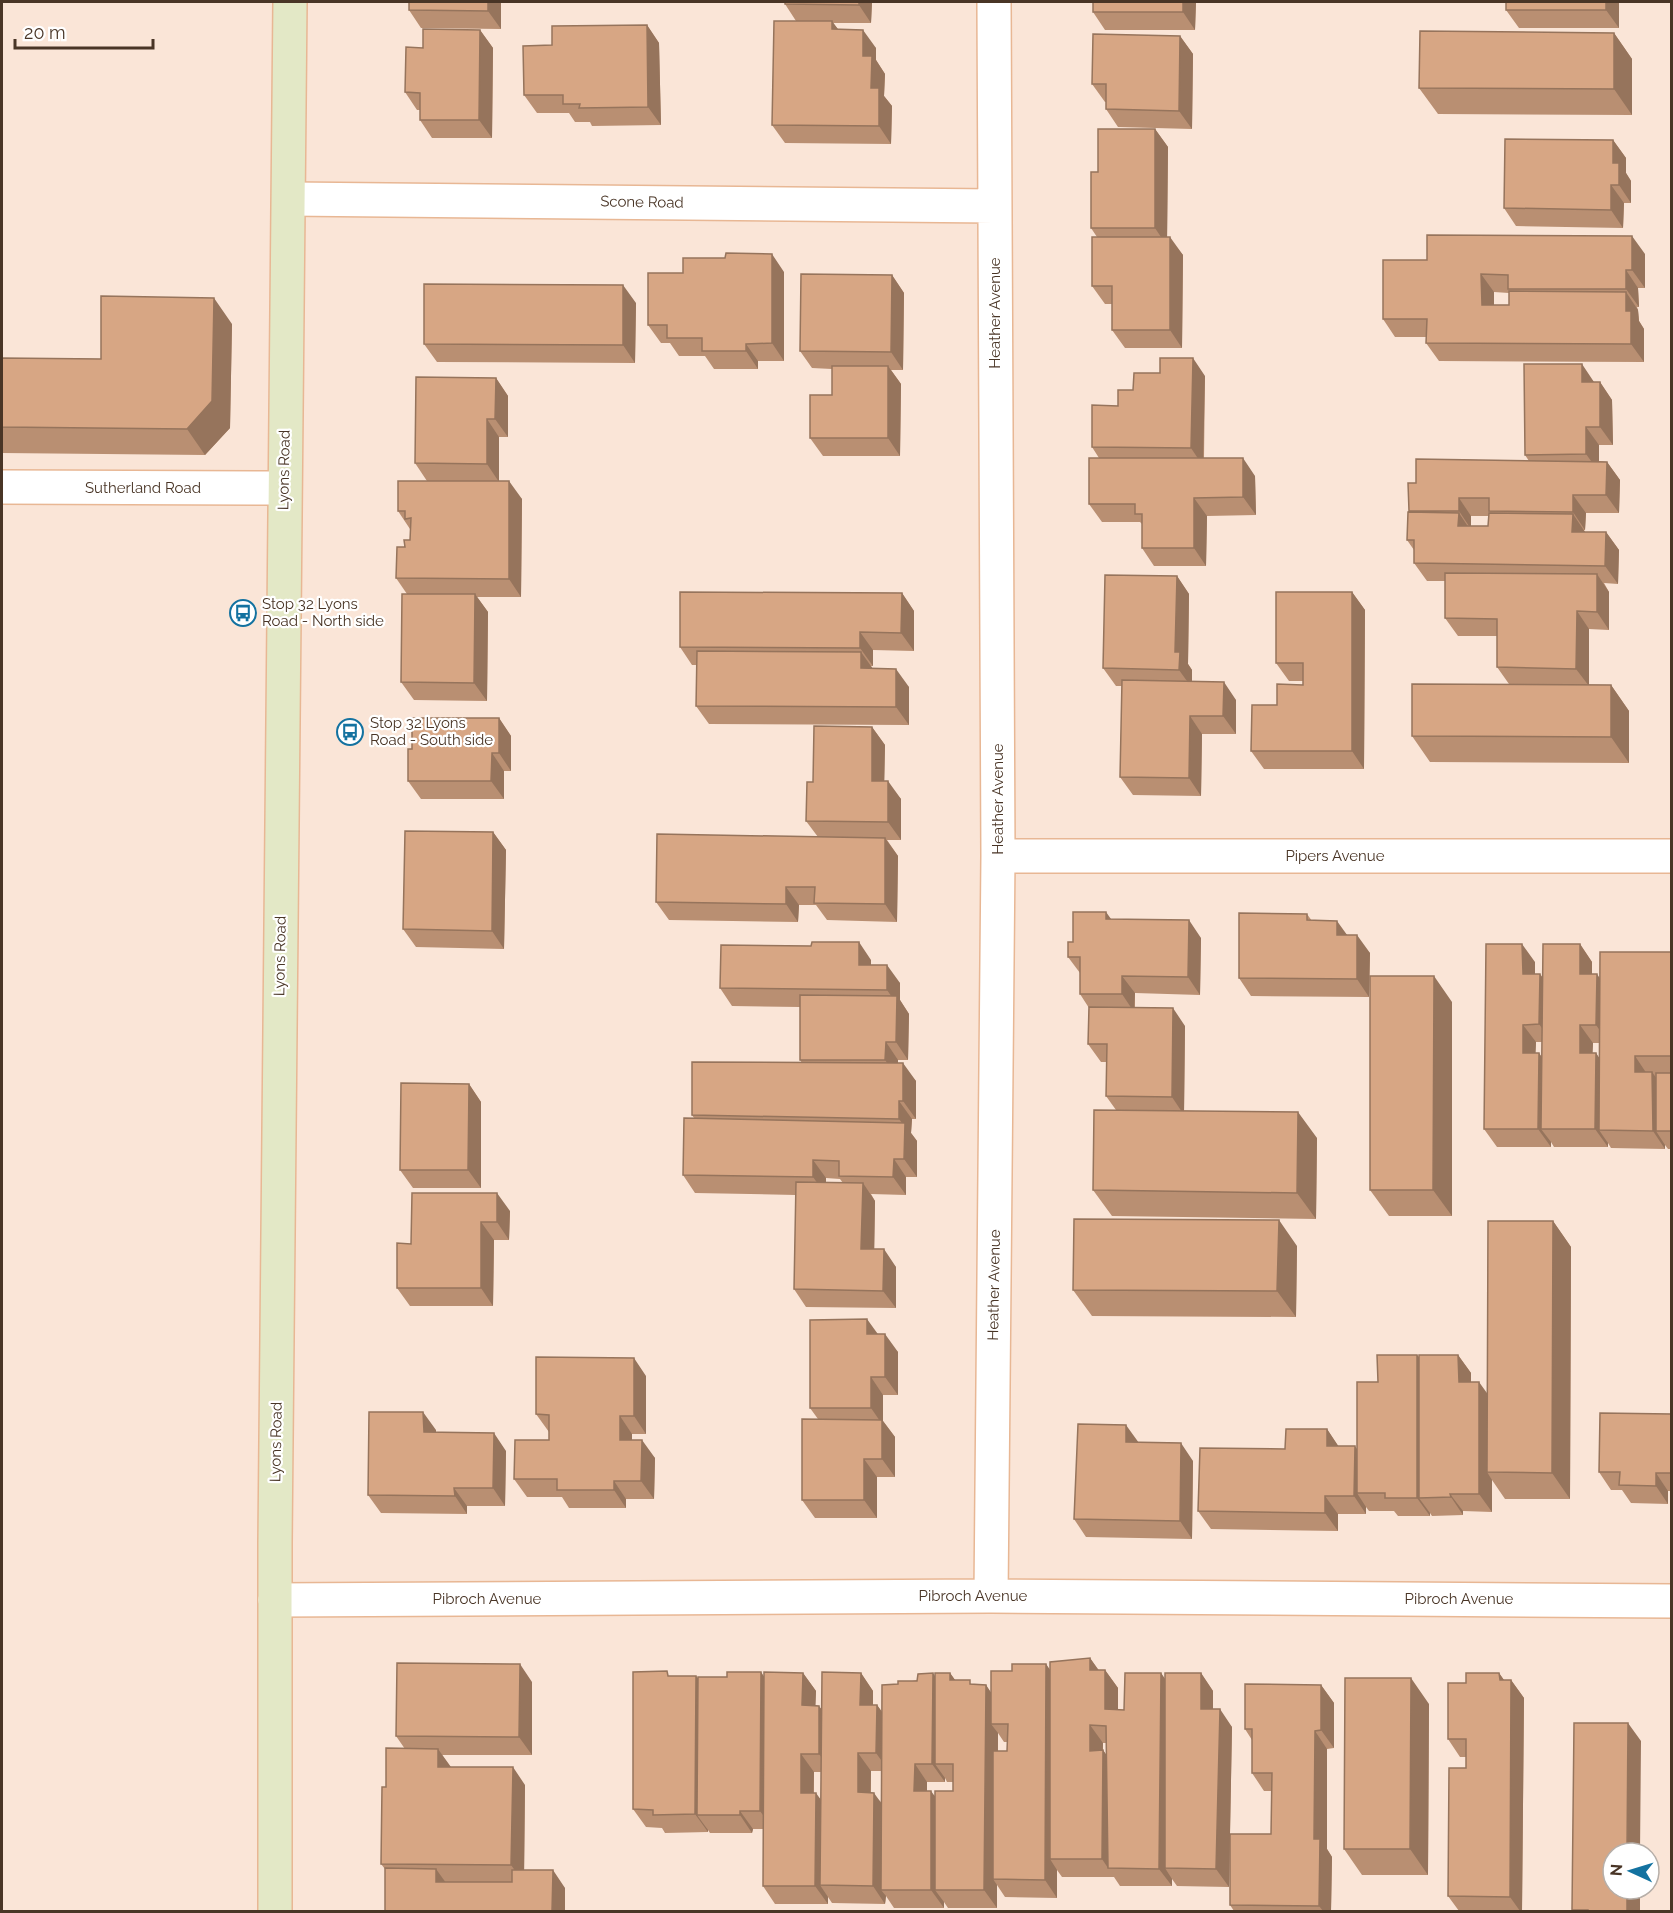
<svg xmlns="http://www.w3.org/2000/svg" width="1673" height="1913" font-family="Raleway,sans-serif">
<rect width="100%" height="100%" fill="#fae5d7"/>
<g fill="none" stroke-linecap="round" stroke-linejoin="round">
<defs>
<path id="street" d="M289,199L994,206
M2,487L284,488
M998,856H1672
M991,1596L998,856L994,2
M275,1600L991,1596L1672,1601"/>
<path id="secondary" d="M275,1912V1543L290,2"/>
</defs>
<!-- street casing -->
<use href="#street" stroke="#e8b794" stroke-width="36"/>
<!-- secondary casing -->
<use href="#secondary" stroke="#e8b794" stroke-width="36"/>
<!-- street -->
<use href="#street" stroke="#fff" stroke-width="33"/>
<!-- secondary -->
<use href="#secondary" stroke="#e3e8c6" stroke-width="33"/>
</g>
<!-- wall -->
<path fill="#b98f72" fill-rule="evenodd" d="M409,2H501V29L421,28L409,10Z
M785,2H872L871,23H833L838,29L876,48V60L885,74L884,96L892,106L891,144L785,143L772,125L796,21L785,4Z
M1196,2L1195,30H1105L1093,12Z
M1506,2H1619V28H1519L1506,10Z
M647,25L659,43L661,125L592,126L590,122H575L569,113H537L524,95L552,45Z
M480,30L493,48L492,138H432L420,120V110H417L405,92L423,48Z
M1614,33L1632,59V115L1438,114L1419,88Z
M1180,36L1193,54L1192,129L1118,127L1106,109V102H1105L1092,84Z
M1155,129L1168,147L1167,237L1183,255L1182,348H1125L1112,330V304H1105L1092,286L1097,237L1091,228L1098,172Z
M1613,140L1626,158V173L1631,181V203H1624L1623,228L1516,226L1504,208Z
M1645,254V288H1638L1639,307H1637L1638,310L1639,321L1644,329V362L1439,361L1426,343V337H1395L1383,319L1427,260ZM1494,292L1509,293V305H1494Z
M784,272V361H758V369H714L705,356H679L670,343H661L648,325L683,273Z
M892,275L904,293L903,370H891L901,384L900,456H823L810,438L832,395V369L812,368L800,351Z
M636,303L635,363L437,362L424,344Z
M232,324L230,428L205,455L2,453V358L101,359Z
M1205,376L1204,458L1255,476L1256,515L1207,516L1206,566H1154L1142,548V524L1140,522H1102L1089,504L1099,458L1092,447L1118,406L1133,390Z
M496,378L508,396V437H499V481L522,499L521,597H477L488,612L487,701L414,700L401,682L407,594L396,578L405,547L410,540V529L398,511L427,481L415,463Z
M1594,382H1600L1612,400L1613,445H1599V461L1607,462L1620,480L1619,513H1586L1585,530H1584L1585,532H1606L1619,550L1618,584L1604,583L1609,592V630L1589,629V685H1611L1629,711V763L1430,762L1412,736L1509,684L1497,667V636H1458L1445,618V581H1427L1414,563V550L1407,540L1409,512V511L1416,483L1529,461L1525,455ZM1471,516H1489L1488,526H1471Z
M1177,576L1189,594L1188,664L1192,670V681L1236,700V734H1202L1201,796L1133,795L1120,777L1122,686H1116L1103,668Z
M1352,592L1365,610L1364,769H1264L1251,751L1277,705L1303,685V681H1289L1276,663Z
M902,593L914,611V651L873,650V666H871L872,668L909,687V725L709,724L696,706L697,665H692L680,647Z
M499,718L511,736V771H504V799H421L408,781L412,749Z
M872,727L885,745L884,781L901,799V840H887L898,856L897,922L827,920L816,905H799L798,922L669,920L656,902L818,837L806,821L813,782Z
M493,832L506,850L504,949L416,947L403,929Z
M1307,914L1312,921L1347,935L1370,953L1369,997L1251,996L1239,978Z
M1111,919L1201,938L1200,995L1135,993V1007L1185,1026L1184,1111L1317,1138L1316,1219L1112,1216L1093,1190L1116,1110L1106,1096L1107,1062H1101L1088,1044L1089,1008L1080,994V973L1068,957L1073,942Z
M1580,944L1592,962V974L1600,978L1671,952V1149H1668L1665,1145V1149L1611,1148L1608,1143V1147H1554L1551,1142V1147H1497L1484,1129L1535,962V974H1540L1543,978ZM1536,1042H1542V1058L1539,1053H1535ZM1593,1043H1599V1058L1596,1053H1592Z
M871,960V965L900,983V1000L909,1014L908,1060H898V1063L916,1081V1119H912L911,1133L917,1141V1177H906V1195L871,1194L875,1201L874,1249L896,1267V1308L806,1307L794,1289L796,1195L695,1193L683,1175L694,1118L692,1115L802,1063L800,1060V1007L732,1006L720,988ZM826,1178L840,1179L843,1183H826Z
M1452,1002V1216H1389L1370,1190Z
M469,1084L481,1102V1188H413L400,1170Z
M510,1211L509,1240H494L493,1306H410L397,1288L411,1244Z
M1553,1221L1571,1247L1570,1499H1505L1492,1480V1512L1463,1511V1515L1432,1516L1430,1513V1516H1398L1394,1511H1369L1366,1507V1514H1338V1531L1211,1529L1198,1511L1285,1449L1327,1429L1338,1446L1357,1449L1378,1382L1417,1355L1419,1357L1458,1355L1471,1373V1382L1487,1394Z
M1297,1246L1296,1317L1092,1316L1073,1290Z
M877,1334L898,1352V1395H883V1421L895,1437V1477H877V1518H815L802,1500L818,1419L810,1408Z
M646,1376V1434H632V1440L655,1458L654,1499H626V1508H569L562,1497H527L514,1479L549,1440V1432L536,1414Z
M1671,1414V1491H1668V1504L1631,1503L1622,1490H1611L1599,1472Z
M436,1430V1432L506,1451L505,1506H467V1514L381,1513L368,1495Z
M1139,1442L1193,1461L1192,1539L1086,1537L1074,1519Z
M1090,1658L1098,1670H1105L1118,1688V1709L1124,1710L1161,1673L1165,1679L1201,1673L1213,1691V1709L1232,1727L1229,1887L1177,1886L1172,1879V1886H1120L1114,1877H1062L1057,1870V1898L1005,1897L997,1885V1908H948L944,1902V1908H894L886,1896L885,1904L832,1903L828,1897V1904H775L763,1886V1829H753L752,1833H710L708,1830V1832L665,1833L662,1828L646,1827L633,1809L671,1676H696L698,1678L727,1677L761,1672L764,1678L803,1673L816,1691L815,1705L822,1709L861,1673L873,1691V1705H877L882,1712L898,1684L950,1673L955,1680L972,1684L986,1685L991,1693L1012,1671L1046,1664L1050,1670ZM998,1733L1004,1742H1007V1751H998ZM1103,1743H1106V1755L1103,1750ZM871,1771H882V1803L871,1793ZM814,1772H821V1800L814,1793ZM945,1778L947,1782H953V1791L935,1796L927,1791V1782H945Z
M1499,1673L1504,1680H1511L1524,1698L1522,1911H1459L1448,1896L1466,1768V1757H1460L1448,1739L1466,1683Z
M532,1682V1755H442L450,1767L525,1785L524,1870L565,1888V1911L385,1869L381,1864L386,1787L405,1749L396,1736Z
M1321,1685L1334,1703V1748L1327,1749V1849L1332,1857L1331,1911H1234L1230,1905L1271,1834L1272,1791H1264L1252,1773V1740L1245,1729Z
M1429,1704L1428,1875H1362L1344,1849Z
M1641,1741L1613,1889H1640V1911H1573L1572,1910Z"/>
<!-- shaded-wall -->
<path fill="#96745c" d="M488,2H501V29L488,11Z
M859,2H872L871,23L859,5Z
M1183,2H1196L1195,30L1183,12Z
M1606,2H1619V28L1606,10Z
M832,21L845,39L832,29Z
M647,25L659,43L661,125L648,107Z
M480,30L493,48L492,138L479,120Z
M863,30L876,48V60L885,74L884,96L892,106L891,144L879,126L871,88L863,56Z
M1614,33L1632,59V115L1614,89Z
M1180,36L1193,54L1192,129L1179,111Z
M1155,129L1168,147L1167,246L1155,228Z
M1613,140L1626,158V173L1631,181V203L1619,185L1613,163Z
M1611,185L1624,203L1623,228L1611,210Z
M1632,236L1645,254V288L1632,270Z
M1170,237L1183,255L1182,348L1170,330Z
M772,254L784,272V361L772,343Z
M1626,270L1638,288L1639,307L1626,289Z
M1481,274L1494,292V323L1482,305Z
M892,275L904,293L903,370L891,352Z
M623,285L636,303L635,363L623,345Z
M1626,292L1638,310L1639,321L1644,329V362L1631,344L1626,311Z
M214,298L232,324L230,428L205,455L187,429Z
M746,344L758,361V369L746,351Z
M1193,358L1205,376L1203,466L1191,448Z
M1582,364L1594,382H1582Z
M888,366L901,384L900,456L888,438Z
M496,378L508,396V437L495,419Z
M1600,382L1612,400L1613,445L1600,427Z
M487,419L499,437V482L487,464Z
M1586,427L1599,445V472L1586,454Z
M1243,458L1255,476L1256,515L1243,497Z
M1607,462L1620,480L1619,513L1606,495Z
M509,481L522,499L521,597L509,579Z
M1573,495L1586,513L1585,530L1573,512Z
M1194,498L1207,516L1206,566L1194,548Z
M1459,498L1471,516V529L1459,511Z
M1459,513L1471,531L1458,526Z
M1573,514L1585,532H1572Z
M1606,532L1619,550L1618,584L1605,566Z
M1597,574L1609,592V630L1597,612Z
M1177,576L1189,594L1188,664L1192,670V688L1179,670L1175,652Z
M1352,592L1365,610L1364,769L1352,751Z
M902,593L914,611V651L901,633Z
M475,594L488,612L487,701L474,683Z
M1577,611L1589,629V686L1576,669Z
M860,632L873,650V666L860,648Z
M861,652L873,669L861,668Z
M896,669L909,687V725L896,707Z
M1224,682L1236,700V734L1223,716Z
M1611,685L1629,711V763L1611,737Z
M1190,716L1202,734L1201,796L1189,778Z
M499,718L511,736V771L499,753Z
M872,727L885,745L884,799L872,781Z
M492,753L504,771V799L491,781Z
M888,781L901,799V840L888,822Z
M493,832L506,850L504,949L492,931Z
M885,838L898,856L897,922L885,904Z
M786,887L799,905L798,922L786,904Z
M1106,912L1119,930L1106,919Z
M1189,920L1201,938L1200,995L1188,977Z
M1337,921L1350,939L1337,935Z
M1357,935L1370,953L1369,997L1357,979Z
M859,942L871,960V983L859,965Z
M1522,944L1535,962V992L1523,974Z
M1580,944L1592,962V992L1580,974Z
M887,965L900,983V1000L909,1014L908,1060L896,1042V1003L887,990Z
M1540,974L1552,992V1042L1539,1024Z
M1597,974L1609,992V1043L1596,1025Z
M1122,976L1135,993L1134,1012L1122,994Z
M1434,976L1452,1002V1216L1433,1190Z
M1173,1008L1185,1026L1184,1115L1172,1097Z
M1523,1025L1536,1042L1535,1071L1523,1053Z
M1580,1025L1593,1043L1592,1071L1580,1053Z
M886,1042L898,1060V1078L885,1060Z
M1539,1053L1551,1071L1541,1129L1551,1142V1147L1538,1129Z
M1596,1053L1608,1071L1599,1130L1608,1143V1147L1595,1129Z
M1635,1056L1647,1074L1635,1072Z
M903,1063L916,1081V1119L903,1101Z
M1652,1072L1665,1090L1656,1131L1665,1145V1149L1653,1131Z
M469,1084L481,1102V1188L468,1170Z
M899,1101L912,1119L911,1133L917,1141V1177L904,1159L905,1127L899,1119Z
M1298,1112L1317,1138L1316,1219L1297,1193Z
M894,1159L906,1177V1195L893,1177Z
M813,1160L826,1178V1195L813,1177Z
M863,1183L875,1201L874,1267L861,1249Z
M497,1193L510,1211L509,1240L497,1222Z
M1279,1220L1297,1246L1296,1317L1277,1291Z
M1553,1221L1571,1247L1570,1499L1552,1473Z
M481,1222L494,1240L493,1306L481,1288Z
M884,1249L896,1267V1308L883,1291Z
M867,1319L880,1337L867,1334Z
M885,1334L898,1352V1395L885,1377Z
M1417,1355L1430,1373L1419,1498L1430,1513V1516L1417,1498Z
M1458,1355L1471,1373V1400L1459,1382Z
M634,1358L646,1376V1434L634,1416Z
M871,1377L883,1395V1421L895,1437V1477L882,1459V1424L871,1408Z
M1479,1382L1492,1400L1487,1472L1492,1480V1512L1479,1494Z
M423,1412L436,1430V1450L424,1432Z
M620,1416L632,1434V1458L620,1440Z
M1126,1425L1139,1443L1126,1442Z
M1327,1429L1339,1447L1327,1446Z
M494,1433L506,1451L505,1506L493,1488Z
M642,1440L655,1458L654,1499L641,1481Z
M1181,1443L1193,1461L1192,1539L1180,1521Z
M1355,1446L1367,1464L1357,1493L1366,1507V1514L1354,1496Z
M864,1459L877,1477V1518L864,1500Z
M1656,1473L1668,1491V1504L1656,1486Z
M614,1481L626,1499V1508L614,1490Z
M454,1488L467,1506V1514L455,1496Z
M1450,1494L1463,1511V1515L1451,1497Z
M1325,1496L1338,1514V1531L1325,1513Z
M1090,1658L1103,1676L1090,1670Z
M520,1664L532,1682V1755L519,1737Z
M1046,1664L1058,1682L1050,1859L1057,1870V1898L1045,1880Z
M1105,1670L1118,1688V1727L1105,1709Z
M761,1672L773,1690V1829L760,1811Z
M803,1673L816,1691L815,1723L802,1705Z
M861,1673L873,1691V1723L860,1705Z
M933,1673L945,1691L935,1764L945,1778V1782L932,1764Z
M950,1673L963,1691L950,1680Z
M1161,1673L1173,1691L1165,1868L1172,1879V1886L1159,1869Z
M1201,1673L1213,1691V1727L1201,1709Z
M1499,1673L1511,1690V1680L1524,1698L1522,1911H1520L1510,1897Z
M696,1676L709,1694L697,1815L708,1830V1832L695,1814Z
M1411,1678L1429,1704L1428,1875L1410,1849Z
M986,1685L998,1703L991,1724L998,1733L997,1879H993L997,1885V1908L984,1890Z
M1321,1685L1334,1703V1748L1321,1730Z
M877,1705L890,1723L889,1771L876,1753Z
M819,1706L832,1724V1772L819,1754Z
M1220,1709L1232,1727L1229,1887L1216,1869Z
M1628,1723L1641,1741L1640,1853H1627Z
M1090,1725L1103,1743L1102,1768L1090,1751Z
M1315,1731L1327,1749V1849L1332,1857L1331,1911H1323L1319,1906L1314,1839Z
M438,1749L451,1767H438Z
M1103,1750L1116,1768L1108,1868L1102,1859Z
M858,1753L871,1771L870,1810L858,1792Z
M801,1754L814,1772L813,1811L801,1793Z
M915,1764L927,1782V1809L914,1791Z
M513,1767L525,1785L524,1883L511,1865Z
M931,1791L944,1809L935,1890L944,1902V1908L931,1890Z
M816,1793L829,1811L820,1885L828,1897V1904L815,1886Z
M874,1793L887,1811L881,1890L886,1896L885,1904L873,1886Z
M740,1811L753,1829L752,1833L740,1815Z
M436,1869L449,1887L436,1882Z
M553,1870L565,1888V1911H552Z
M1627,1889H1640V1911H1627Z"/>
<!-- building -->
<path fill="#d7a684" stroke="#96745c" stroke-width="1.5" d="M409,2H488V11L409,10Z
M785,2H859V5L785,4Z
M1093,2H1183V12H1093Z
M1506,2H1606V10H1506Z
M774,21H832V29L863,30V56H872L871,88H879V126L772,125Z
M647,25L648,107L579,108L580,104H563V95H524L523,46L552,45V26Z
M423,29L480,30L479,120H420V93L405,92L406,47L423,48Z
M1420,31L1614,33V89L1419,88Z
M1093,34L1180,36L1179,111L1106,109V84H1092Z
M1098,129H1155V228H1091V172H1098Z
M1505,139L1613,140V163H1619V185H1611V210L1504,208Z
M1427,235L1632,236V270H1626V289H1508V275L1481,274L1482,305H1509V291L1626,292V311H1631V344L1426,343L1427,319H1383V260H1427Z
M1092,237H1170V330H1112V286H1092Z
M726,253L772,254V343L746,344V351H702V338H667V325H648V273H683V258H725Z
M801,274L892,275L891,352L800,351Z
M424,284L623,285V345L424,344Z
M101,296L214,298L212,401L187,429L2,427V358L101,359Z
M1160,358H1193L1191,448L1092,447V405L1118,406V390H1133L1134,373H1160Z
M1524,364H1582V382H1600V427H1586V454L1525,455Z
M832,366H888V438H810V395H832Z
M416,377L496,378L495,419H487V464L415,463Z
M1089,458H1243V497L1194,498V548H1142V514H1135V504H1089Z
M1416,459L1607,462L1606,495H1573V512L1489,511V498H1459V511H1409L1408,483H1416Z
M398,481H509V579L396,578L397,547H405L404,540H410L411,518L405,519V511H398Z
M1408,512L1459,513L1458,526H1488L1489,513L1573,514L1572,532H1606L1605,566L1414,563V540H1407Z
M1445,573L1597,574V612L1577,611L1576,669L1497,667V619L1445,618Z
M1105,575L1177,576L1175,652H1180L1179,670L1103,668Z
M680,592L902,593L901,633L860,632V648L680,647Z
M1276,592H1352V751H1251L1252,705H1277V684L1303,685V663H1276Z
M402,594H475L474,683L401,682Z
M697,651L861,652V668L896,669V707L696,706Z
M1122,680L1224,682L1223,716H1190L1189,778L1120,777Z
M1412,684L1611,685V737L1412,736Z
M412,718H499V753H492L491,781H408V749H412Z
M814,726L872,727V781H888V822L806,821L807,782H813Z
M405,831L493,832L492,931L403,929Z
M657,834L885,838V904L814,903L815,887H786V904L656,902Z
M1073,912H1106V919L1189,920L1188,977L1122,976V994H1080V957H1068V942H1073Z
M1239,913L1307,914V920L1337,921V935H1357V979L1239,978Z
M812,942H859V965H887V990L720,988L721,945L811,946Z
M1486,944H1522L1523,974H1540L1539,1024L1523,1025V1053H1539L1538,1129H1484Z
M1543,944H1580V974H1597L1596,1025H1580V1053H1596L1595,1129H1541Z
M1600,952H1671V1056H1635V1072H1652L1653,1131L1599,1130Z
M1370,976H1434L1433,1190H1370Z
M800,995L897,996L896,1042H886L885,1060H800Z
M1089,1007L1173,1008L1172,1097L1106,1096L1107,1044H1088Z
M692,1062L903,1063V1101H899V1119L692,1115Z
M1656,1073H1671V1131H1656Z
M401,1083L469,1084L468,1170H400Z
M1094,1110L1298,1112L1297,1193L1093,1190Z
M684,1118L905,1123L904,1159H894L893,1177L839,1176V1161L813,1160V1177L683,1175Z
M796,1182L863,1183L861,1249H884L883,1291L794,1289Z
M412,1193H497V1222H481V1288H397V1243L411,1244Z
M1074,1219L1279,1220L1277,1291L1073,1290Z
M1488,1221H1553L1552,1473L1487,1472Z
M867,1319V1334H885V1377H871V1408H810V1320Z
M1377,1355H1417V1498H1385V1493H1357V1382H1378Z
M1419,1355H1458L1459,1382H1479V1494H1450L1451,1497L1419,1498Z
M536,1357L634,1358V1416H620V1440H642L641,1481H614V1490H557V1479H514L515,1440H549V1415L536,1414Z
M369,1412H423L424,1432L494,1433L493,1488H454L455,1496L368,1495Z
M1600,1413L1671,1414V1473H1656V1486L1619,1485L1620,1472H1599Z
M802,1419L882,1420V1459H864V1500H802Z
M1078,1424L1126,1425V1442L1181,1443L1180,1521L1074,1519Z
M1286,1429H1327V1446H1355L1354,1496H1325V1513L1198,1511L1200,1448L1285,1449Z
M1090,1658V1670H1105V1709L1124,1710L1125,1673H1161L1159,1869L1108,1868L1106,1726L1090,1725V1751L1103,1750L1102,1859H1050V1662Z
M397,1663L520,1664L519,1737L396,1736Z
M1012,1664H1046L1045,1880L993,1879V1751H1007L1008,1724H991V1671H1012Z
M667,1671L668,1676H696L695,1814L653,1815V1810L633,1809V1672Z
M727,1672H761L760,1811H740V1815H697L698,1677H727Z
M764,1672L803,1673L802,1705L819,1706V1754H801V1793H816L815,1886H763Z
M822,1672L861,1673L860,1705H877L876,1753H858V1792L874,1793L873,1886L820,1885Z
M933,1673L932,1764H915L914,1791H931V1890H881L882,1685L898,1684V1681H917L918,1674Z
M935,1673H950V1680H970V1684L986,1685L984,1890H935V1791H953V1764H935Z
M1165,1673H1201V1709H1220L1216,1869L1165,1868Z
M1466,1673H1499L1500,1680H1511L1510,1897L1448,1896L1449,1768H1466V1739H1448V1683H1466Z
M1345,1678H1411L1410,1849H1344Z
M1245,1684L1321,1685V1730L1315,1731L1314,1839H1320L1319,1906L1230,1905V1834H1271L1272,1773H1252V1729H1245Z
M1574,1723H1628L1627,1853H1613V1889H1627V1911H1588V1910H1572Z
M386,1748L438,1749V1767H513L511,1865L381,1864L382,1787H386Z
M385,1868L436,1869V1882H512V1870H553L552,1911H385Z"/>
<!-- icons -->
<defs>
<symbol id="bus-ring" viewBox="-11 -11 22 22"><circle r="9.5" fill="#fff" stroke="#1372a0" stroke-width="1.5"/><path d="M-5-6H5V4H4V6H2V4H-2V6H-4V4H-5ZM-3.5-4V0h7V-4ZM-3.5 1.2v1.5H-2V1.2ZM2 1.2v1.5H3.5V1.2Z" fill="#1372a0"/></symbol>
</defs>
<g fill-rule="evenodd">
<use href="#bus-ring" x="228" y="598" width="30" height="30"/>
<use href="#bus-ring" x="335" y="717" width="30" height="30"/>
</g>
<g text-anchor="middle" stroke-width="4.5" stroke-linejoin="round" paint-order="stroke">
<!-- street labels -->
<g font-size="15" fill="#493526" stroke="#fff">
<text transform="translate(642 202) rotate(1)" y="5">Scone Road</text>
<text transform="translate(995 313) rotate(-90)" y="5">Heather Avenue</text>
<text transform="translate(284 470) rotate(-89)" y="5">Lyons Road</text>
<text x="143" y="493">Sutherland Road</text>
<text transform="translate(998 799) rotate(-90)" y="5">Heather Avenue</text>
<text x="1335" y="861">Pipers Avenue</text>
<text transform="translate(280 956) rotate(-89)" y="5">Lyons Road</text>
<text transform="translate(994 1285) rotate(-89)" y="5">Heather Avenue</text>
<text transform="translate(276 1442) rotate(-89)" y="5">Lyons Road</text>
<text x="973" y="1601">Pibroch Avenue</text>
<text x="487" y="1604">Pibroch Avenue</text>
<text x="1459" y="1604">Pibroch Avenue</text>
</g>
<!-- poi labels -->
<g font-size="15" fill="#493526" stroke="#fff" text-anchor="start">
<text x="262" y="609">Stop 32 Lyons<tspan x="262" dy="17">Road - North side</tspan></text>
<text x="370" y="728">Stop 32 Lyons<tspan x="370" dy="17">Road - South side</tspan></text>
</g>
</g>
<!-- border -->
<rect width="1673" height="1913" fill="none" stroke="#493526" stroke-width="6"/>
<!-- north arrow -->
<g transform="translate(1631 1871) rotate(274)"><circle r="28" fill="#ffffff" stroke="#b6aea8" stroke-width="1.5"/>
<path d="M0-4.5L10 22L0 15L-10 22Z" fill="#1372a0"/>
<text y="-9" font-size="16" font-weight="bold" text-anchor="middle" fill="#493526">N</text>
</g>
<!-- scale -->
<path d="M15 39v9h138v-9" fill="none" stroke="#493526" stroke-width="3"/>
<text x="24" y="39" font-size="18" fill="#493526" stroke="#ffffff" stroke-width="4.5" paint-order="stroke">20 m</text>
</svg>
